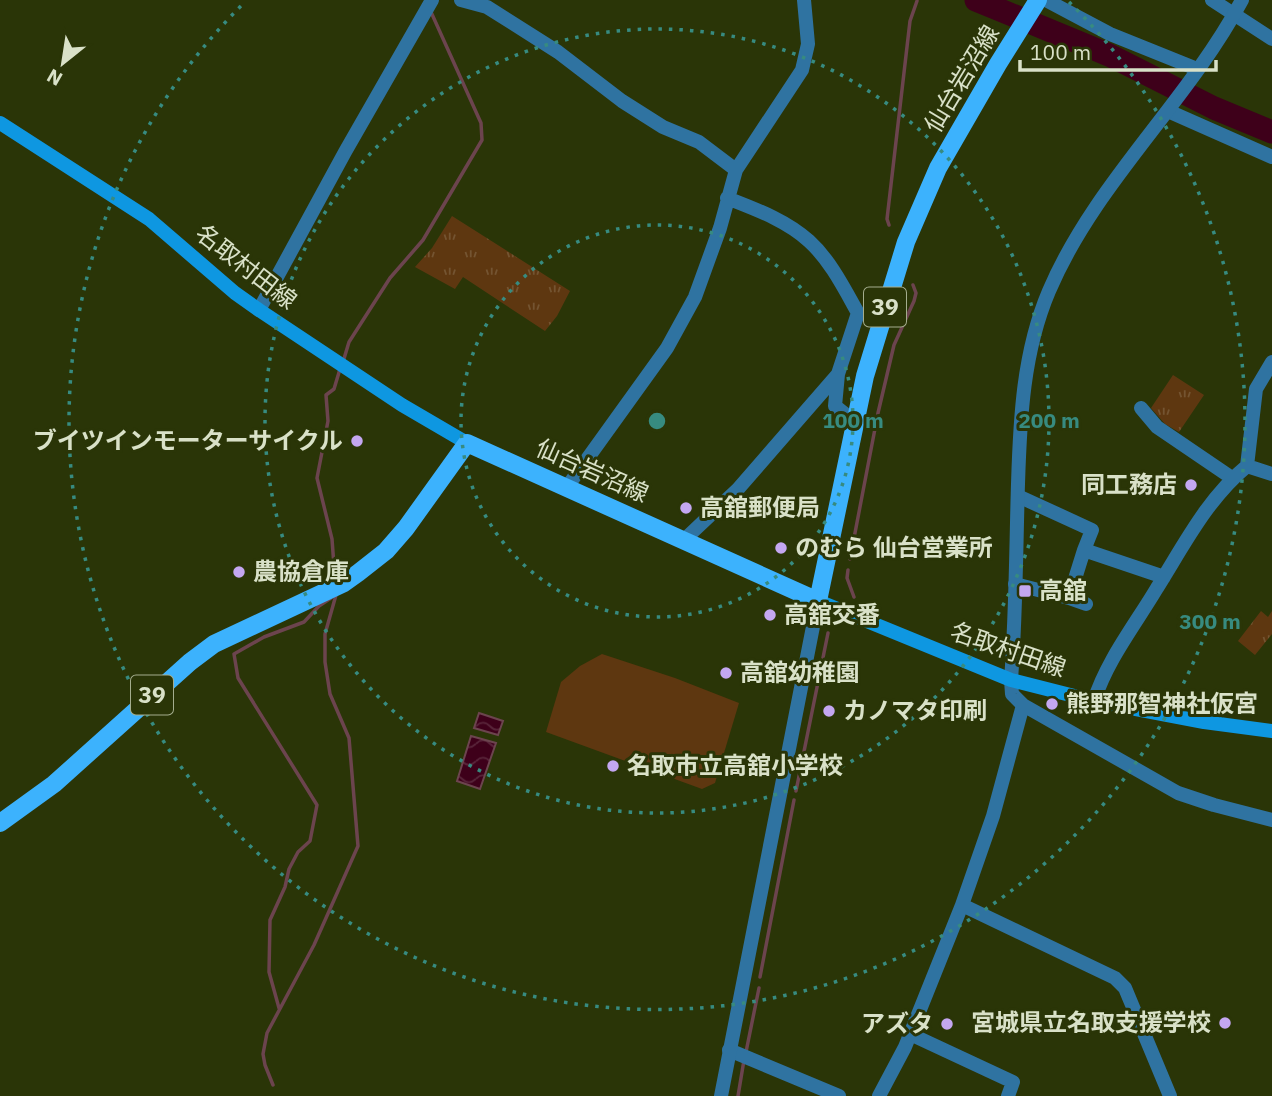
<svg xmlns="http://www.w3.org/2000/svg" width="1272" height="1096" font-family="'IBM Plex Sans','Noto Sans JP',sans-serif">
<defs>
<pattern id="grass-tufts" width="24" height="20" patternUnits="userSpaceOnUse" patternTransform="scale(1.75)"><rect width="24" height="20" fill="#5e3710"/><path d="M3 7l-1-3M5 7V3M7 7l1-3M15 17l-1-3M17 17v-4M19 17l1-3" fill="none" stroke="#745431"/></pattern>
<pattern id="water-waves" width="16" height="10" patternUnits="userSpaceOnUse" patternTransform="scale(1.75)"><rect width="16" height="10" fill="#3e001a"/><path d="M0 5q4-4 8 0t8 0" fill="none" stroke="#59253a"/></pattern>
</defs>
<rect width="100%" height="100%" fill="#2a3507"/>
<!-- grass -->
<path fill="url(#grass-tufts)" d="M452,216L570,291L557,316L545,331L463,277L455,289L415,267L432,248Z
M1173,375L1204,395L1179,432L1165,424L1151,408Z
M1261,611L1268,617L1272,611V634L1255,655L1238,641Z"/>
<!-- pitch -->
<path fill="#5e3710" d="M602,654L675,678L739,703L715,783L702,789L546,732L561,682L580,666Z"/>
<!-- water -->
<path fill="url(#water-waves)" stroke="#6c444e" stroke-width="2" d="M479,713L503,721L498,735L474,728Z
M471,736L496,743L480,789L457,781Z"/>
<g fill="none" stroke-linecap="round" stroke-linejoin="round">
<!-- stream -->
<path stroke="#6c444e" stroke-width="3.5" d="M889,225L887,219L910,21L917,1
M343,362L349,342L365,317L390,278L423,240L482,140L481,123L431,12
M850,559L878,413L894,345L914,301L916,293L913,285
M848,570L847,578L854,597
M335,580L332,539L317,478L328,421L326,395L334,389L340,369
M796,791L828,633
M760,977L794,800
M279,1008L269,972L270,920L285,887L289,869L298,852L310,841L317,805L238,678L234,654L264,637L304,622L319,606L331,598
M746,1052L759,988
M273,1085L265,1065L263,1054L267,1033L314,945L358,846L349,738L330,694L325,662V634L336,595
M738,1096L744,1060"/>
<!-- river -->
<path stroke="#3e001a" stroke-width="23" d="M976,0L1109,55L1214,108L1272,132"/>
<!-- minor -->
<path stroke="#2f73a1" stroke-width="14" d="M461,0L487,7L558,52L622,101L663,127L699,142L736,170
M1046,0L1110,34L1197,69
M1212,0L1272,39
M1168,111L1272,157
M259,310L345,152L432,0
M838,374L835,406L855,422
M1141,408L1157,427L1232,478
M1247,466L1272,474
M567,487L667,348L695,297L720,228L736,170L802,70L808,44L804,0
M1018,496L1092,530L1084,550
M685,539L738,489L838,374L858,313C844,288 830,260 809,241C786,220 755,209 727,198
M1015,584L1069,598L1084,550L1164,577
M1069,598L1086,604
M1011,680L1012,694L1023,705L1178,793L1214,805L1272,820
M1094,701C1107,660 1135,625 1157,588C1184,545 1207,499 1247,466L1256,389L1272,362
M1023,705L993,816L962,905L1115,978L1125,988L1170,1096
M910,1034L1013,1082L1008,1096
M729,1050L839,1096
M879,1096L905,1047L962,905"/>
<!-- tertiary -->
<path stroke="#2f73a1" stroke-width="14" d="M1011,680C1016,615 1016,549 1018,484C1020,419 1023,352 1049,291C1095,183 1187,103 1242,0
M721,1096L818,601"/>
<!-- secondary -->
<path stroke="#0e97e1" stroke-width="14" d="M0,123L149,219L235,293L259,310L402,405L467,443
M818,601L1011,680L1094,701L1204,722L1272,731"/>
<!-- primary -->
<path stroke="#3cb2fd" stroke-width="18" d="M0,823L54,784L190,662L214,644L344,583L358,573L386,551L406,528L467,443L818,601L865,376L906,242L938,168L998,64L1038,0"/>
</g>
<!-- distance rings -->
<g fill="none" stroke="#378b80" stroke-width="3.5" stroke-dasharray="3.5 7">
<circle cx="657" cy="421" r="196"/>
<circle cx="657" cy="421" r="392"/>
<path d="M1069 2A588 588 0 1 1 245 2"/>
</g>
<!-- markers -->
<g fill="#c4a7f1" stroke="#2a3507" stroke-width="2.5">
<circle cx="357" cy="441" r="7"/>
<circle cx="1191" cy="485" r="7"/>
<circle cx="686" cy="508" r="7"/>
<circle cx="781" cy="548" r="7"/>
<circle cx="239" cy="572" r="7"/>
<rect x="1018" y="584" width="14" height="14" rx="3.5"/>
<circle cx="770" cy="615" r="7"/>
<circle cx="726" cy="673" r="7"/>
<circle cx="1052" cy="704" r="7"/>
<circle cx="829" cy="711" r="7"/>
<circle cx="613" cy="766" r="7"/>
<circle cx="1225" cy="1023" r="7"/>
<circle cx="947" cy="1024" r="7"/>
</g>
<g text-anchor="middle" stroke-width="6" stroke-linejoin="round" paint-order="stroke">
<!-- shield labels -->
<g fill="#2a3507" stroke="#a4ad8e" stroke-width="2">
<rect x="864" y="287.5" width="42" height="39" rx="5"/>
<rect x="131" y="675.5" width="42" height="39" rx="5"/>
</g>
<g font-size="23" font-weight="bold" fill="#d9e1c8">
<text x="885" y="315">39</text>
<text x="152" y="703">39</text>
</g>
<!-- street labels -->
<g font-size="24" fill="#d9e1c8" stroke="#2a3507">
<text transform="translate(962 79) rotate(-59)" y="8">仙台岩沼線</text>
<text transform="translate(246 267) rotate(38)" y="8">名取村田線</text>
<text transform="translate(592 471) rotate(24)" y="8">仙台岩沼線</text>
<text transform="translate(1008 650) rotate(19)" y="8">名取村田線</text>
</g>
<!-- poi labels -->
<g font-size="24" font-weight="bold" fill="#d9e1c8" stroke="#2a3507" text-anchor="start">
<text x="343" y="449" text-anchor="end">ブイツインモーターサイクル</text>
<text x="1177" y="493" text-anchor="end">同工務店</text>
<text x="700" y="516">高舘郵便局</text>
<text x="795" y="556">のむら 仙台営業所</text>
<text x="253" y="580">農協倉庫</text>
<text x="1039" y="599">高舘</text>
<text x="784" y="623">高舘交番</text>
<text x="740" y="681">高舘幼稚園</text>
<text x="1066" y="712">熊野那智神社仮宮</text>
<text x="843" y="719">カノマタ印刷</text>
<text x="627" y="774">名取市立高舘小学校</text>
<text x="1211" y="1031" text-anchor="end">宮城県立名取支援学校</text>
<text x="933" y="1032" text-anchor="end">アズタ</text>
</g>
</g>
<circle cx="657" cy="421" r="10" fill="#378b80" stroke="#2a3507" stroke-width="3.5"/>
<g font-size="21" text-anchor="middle" font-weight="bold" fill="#378b80" stroke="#2a3507" stroke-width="6" stroke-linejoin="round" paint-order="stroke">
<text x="853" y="428">100 m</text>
<text x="1049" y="428">200 m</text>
<text x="1210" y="629">300 m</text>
</g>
<!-- north arrow -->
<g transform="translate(63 63) rotate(210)" stroke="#2a3507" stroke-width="5" paint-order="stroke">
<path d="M0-5L12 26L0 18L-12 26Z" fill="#d9e1c8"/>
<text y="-10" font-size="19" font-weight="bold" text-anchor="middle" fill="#d9e1c8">N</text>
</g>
<!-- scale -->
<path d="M1020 60v10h196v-10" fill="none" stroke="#d9e1c8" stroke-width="3.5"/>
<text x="1030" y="60" font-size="21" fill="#d9e1c8" stroke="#2a3507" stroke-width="5" paint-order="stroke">100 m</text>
</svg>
